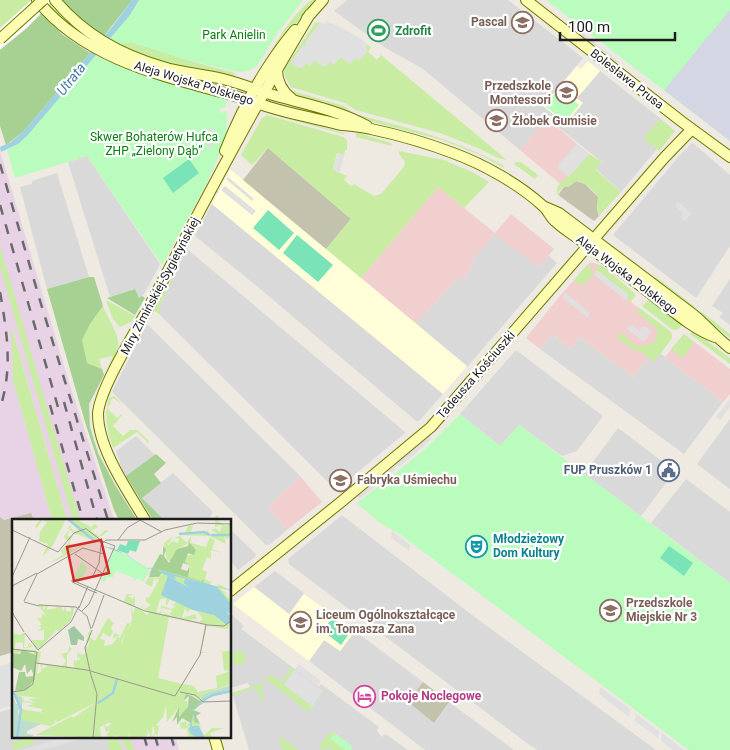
<svg xmlns="http://www.w3.org/2000/svg" width="730" height="750" font-family="Roboto,sans-serif">
<rect width="100%" height="100%" fill="#eee9e1"/>
<!-- residential -->
<path fill="#dad9d9" d="M347,0H508L583,58L543,106L566,124L572,116L577,98L600,71L661,119L644,138L657,149L621,192L596,169L602,162L547,118L520,150L423,69L386,48L334,11Z
M693,143L730,175V246L696,298L613,235L680,155L691,144Z
M87,156L160,264L147,289L140,299L134,289L110,297L68,162Z
M57,173L89,277L47,289L20,187L32,184V181Z
M212,204L443,394L419,421H416L258,287L195,236Z
M495,233L538,267L548,255L557,263L467,367L416,324L459,276L463,279L469,271L474,258Z
M187,249L404,431L405,433L336,490L160,315V306Z
M730,279V325L719,317L723,313L712,306Z
M147,324L300,476L268,507L287,530L269,545H266L112,392Z
M552,334L570,349L580,337L633,377L648,357L654,362L660,353L723,402L684,454L540,349Z
M516,350L603,416L577,451L562,456L519,425L500,446L460,414Z
M730,419V489L697,464Z
M618,428L675,471L641,516L584,474Z
M136,436L155,455L127,476L123,471L116,451Z
M173,473L213,512L210,516L212,519L217,515L221,520H164L159,516L142,497Z
M686,479L730,512V583L651,523Z
M341,516H343L472,615L656,750H537L527,743L289,564L288,559Z
M230,529L256,554L255,557L238,570L230,560Z
M275,571L304,593L289,614L254,587Z
M230,613L244,626L241,629L244,631L319,687L321,684L379,727L377,731L380,735L382,737L384,734L387,735L408,750H249L232,693L250,687L248,683L230,688Z
M355,631L423,682L408,702L434,723L449,702L514,750H425L309,661L324,640L340,651Z
M14,708V736H108L112,750H0V712Z"/>
<!-- commercial -->
<path fill="#f1cfcf" d="M547,118L590,155L564,187L520,150Z
M438,187L495,233L511,214L554,249L538,267L495,234L474,258L469,271L463,279L459,276L416,324L361,278Z
M590,262L603,266L607,269L635,294L631,302L671,332L672,338L654,362L648,357L633,377L580,337L570,349L552,334L540,349L526,338L559,297Z
M684,334L730,369V394L723,402L665,357Z
M300,476L322,502L287,530L268,507Z"/>
<!-- industrial -->
<path fill="#e8d2e5" d="M0,151L68,379L114,520H67L12,328L13,380L52,520H34L31,513L3,520L0,517Z
M108,736H175L179,750H112Z"/>
<!-- education -->
<path fill="#fffed9" d="M588,61L600,71L577,98L583,103L566,124L543,106L577,66L581,69Z
M230,169L467,366L443,394L212,204Z
M254,587L289,614L304,594L355,631L340,651L324,640L309,661L233,604Z"/>
<!-- construction -->
<path fill="#c3c2ac" d="M268,148L351,219L326,249L243,180Z
M576,181L585,184L598,197L597,210L599,216L594,221L558,195L564,187H568Z
M31,513L34,520H14V652L0,656V517L4,520Z
M423,682L449,702L434,723L408,702Z"/>
<!-- grass -->
<path fill="#c9eca3" d="M0,0H31L0,28Z
M43,0H50L68,21L87,38L74,31Z
M312,0H316L273,51L262,67C274,45 292,14 312,0Z
M321,22L305,43L307,45L305,47L306,63L315,60L330,62L341,57L356,58L368,50L364,47L368,45L371,47L368,52L377,60L381,55L507,160L498,158L478,148L440,133L356,110L345,103L291,87L285,77L284,69L315,23Z
M131,42L187,60L235,73L234,77C194,70 154,65 119,44Z
M289,90L344,106L355,114C406,127 456,140 503,165L504,168L480,155L442,140L369,121L296,95Z
M271,112L344,133L345,134H343L270,114Z
M267,115L343,137L347,140V150H345L344,155L337,153L333,170L347,176L344,180L351,186L354,184L374,196L381,194L404,167L405,162L399,154V151L444,160L472,172L489,182L464,208L438,187L361,278L326,249L351,219L268,148L252,165L241,155L262,118Z
M661,119L675,131L659,151L643,138Z
M356,132L391,143L392,146L356,137Z
M589,154L602,162L596,170L621,192L599,216L597,210L598,197C593,190 585,182 576,181L568,187H563L558,193L561,197L557,194V187L567,177H569Z
M516,162H521L538,175L535,179L514,164Z
M0,246L80,520H73L0,266Z
M587,265L593,271V274L582,286L574,280Z
M598,265L603,266L634,293L635,296L630,302L627,300L629,295L595,270Z
M173,276L174,277L160,306V315L155,311V309Z
M656,277L694,306V310L657,281Z
M106,301H108L135,316L131,322L120,327L113,319Z
M648,301H653L683,323L679,329L673,330L642,306Z
M103,306C107,317 120,335 118,346C117,355 108,367 104,375L113,356L99,359L102,369L87,363L81,340L90,324Z
M639,308L671,332L672,338L654,362L640,351L633,350L619,339L616,336L619,334L625,335L626,338L636,346C648,345 659,346 657,329L639,314L637,311Z
M702,312L730,334V338L699,314Z
M11,325L67,520H52L13,380Z
M693,331L730,358V364L690,334Z
M684,334L694,342L683,358L671,349Z
M114,396L122,404L113,398L110,401L111,403L107,408L117,418L121,414L122,415L113,426L123,436L130,430H137L149,441L148,443L137,432L113,448C107,430 104,416 109,398Z
M232 658a7 7 0 1 1 14 0a7 7 0 1 1-14 0Z
M291,667L294,669L284,685L312,706L324,692L308,712L265,678L272,675L282,683Z
M266,682L261,688L264,694L263,703L257,690L254,688L230,697V691L232,693Z
M333,732L335,733L331,739L345,750H332L328,747L325,750L318,748L329,733Z
M33,736L35,743L14,750L12,743L27,738L26,737Z
M106,736H117L123,750H110Z
M121,736H130L134,750H127Z
M281,737L299,750H283L279,739Z"/>
<!-- forest -->
<path fill="#a7d093" d="M60,0H132L104,36L86,24Z
M42,13L63,35L90,53L24,131L6,145L0,126V50L26,29Z
M89,277H94L103,306L90,324L82,340L87,363L102,369L104,375L89,404L90,427L98,453L115,485L137,520H119L114,510L85,422L47,289Z
M135,289L139,298L142,296L145,298L135,315L107,298Z
M156,454L166,463L154,474L161,483L142,498L164,520H153L126,476Z"/>
<!-- park -->
<path fill="#bafcbd" d="M139,0H303L276,35L257,66L248,71L239,72L187,60L131,42L119,44L109,39L130,15Z
M546,0H730V141Z
M95,56L131,70L227,100L225,107L219,109L221,113L227,111L226,138L207,183L162,265L87,156L15,178L7,150L18,144L27,136Z
M558,89L579,105L565,122L545,106Z
M460,414L500,446L519,425L730,583V750H689L398,533L380,523L357,503L423,451Z
M335,733L353,747L351,750H345L330,739Z"/>
<!-- pitch -->
<path fill="#7ae3b7" d="M189,159L199,173L173,193L163,178Z
M268,210L294,233L279,250L253,228Z
M297,235L333,265L318,282L283,253Z
M669,546L693,563L684,576L660,558Z
M332,618L351,631L341,645L323,631Z"/>
<!-- parking -->
<path fill="#e0e0e0" d="M325,21L338,26L358,37L368,45L364,47L368,51L360,61L356,58L351,63H348L341,57L334,65L330,62L326,66H322L315,60L310,66L306,63L302,68H298L291,62L303,45L305,47L306,45L305,43L321,22L326,25Z
M576,28L618,61L616,67L575,34Z
M209,128H214L212,148H207Z
M577,144L589,154L569,177L557,167Z
M338,153L344,155L340,172L333,170Z
M228,177L254,199L252,201L226,179Z
M225,186L256,211L252,215L221,190Z
M678,202L692,213L685,221L680,217L683,213L675,206Z
M597,270L629,295L626,300L594,275Z
M564,292L589,312L588,318L563,298Z
M633,325L640,332L641,331L640,328L645,326L652,333L647,335L648,338L643,341L626,328Z
M730,399V407L720,420L716,417Z
M429,435L431,439L415,454L400,466H396L395,470L360,499L356,495Z
M392,531L410,545L409,551L391,538Z
M14,662V705L0,709V666Z
M299,664L321,681L317,685L295,669Z
M294,670L323,691L312,706L284,685Z
M600,687L630,709L629,717L599,694Z
M636,714L659,731L658,738L635,721Z
M662,733L684,750H673L661,741Z
M69,736L88,737L42,750H21Z"/>
<!-- plaza -->
<path fill="#d5d6e4" d="M730,10V141L664,90Z"/>
<!-- water -->
<path fill="#9ed2df" d="M132,0H139L130,15L27,136L18,144L1,152L0,147L11,142L24,131L112,27Z"/>
<!-- pier -->
<path fill="#fff" d="M32,0H53L28,26L0,49V29Z"/>
<g fill="none" stroke-linecap="round" stroke-linejoin="round">
<defs>
<path id="secondary" d="M37,0C82,56 154,74 221,92C237,96 253,102 269,107C291,114 314,118 337,124C348,126 360,126 371,129C399,135 427,143 453,153C483,164 519,184 543,206C548,210 550,217 555,221C563,229 574,235 583,242C605,259 628,276 651,294C671,309 691,328 715,337
M55,0C83,34 121,55 163,67C182,73 203,74 223,79C240,83 256,90 273,95C305,104 338,110 367,126
M526,0L681,121L730,157
M307,18L323,0
M277,70C277,82 283,92 292,99
M225,151C243,106 264,67 295,30
M545,207L559,213L694,315C707,326 717,338 730,348
M145,520C128,491 98,449 98,414C99,390 135,332 148,309C200,210 252,110 310,14
M230,591L341,502L431,427L664,158L692,129
M214,736L218,750"/>
</defs>
<!-- secondary casing -->
<use href="#secondary" stroke="#6d7600" stroke-width="12"/>
<!-- secondary -->
<use href="#secondary" stroke="#fcfdb0" stroke-width="10"/>
<!-- rail -->
<path stroke="#6a6a6a" stroke-width="2.5" stroke-dasharray="10 10" stroke-linecap="butt" d="M0,164L41,304L108,520
M0,205L60,414
M0,292C7,332 13,369 0,408
M64,402L97,520
M50,405L83,520
M144,736L148,750
M155,736L159,750
M171,736L175,750"/>
<defs>
<path id="secondary-bridge" d="M0,39L43,0"/>
</defs>
<!-- secondary-bridge casing -->
<use href="#secondary-bridge" stroke="#6d7600" stroke-width="12" stroke-linecap="butt"/>
<!-- secondary-bridge -->
<use href="#secondary-bridge" stroke="#fcfdb0" stroke-width="10"/>
</g>
<!-- icons -->
<defs>
<symbol id="university-ring" viewBox="-11 -11 22 22"><circle r="9.5" fill="#fff" stroke="#8d6e63" stroke-width="1.5"/><path d="M0-5L7-2L0 1L-7-2ZM-4 1L0 2.5L4 1V4Q0 6-4 4Z" fill="#8d6e63"/></symbol>
<symbol id="stadium-ring" viewBox="-11 -11 22 22"><circle r="9.5" fill="#fff" stroke="#2e9e5b" stroke-width="1.5"/><path d="M0-5a6.5 5 0 1 0 0 10a6.5 5 0 1 0 0-10ZM-3.5-1.8h7v3.6h-7Z" fill="#2e9e5b"/></symbol>
<symbol id="school-ring" viewBox="-11 -11 22 22"><circle r="9.5" fill="#fff" stroke="#8d6e63" stroke-width="1.5"/><path d="M0-5L7-2L0 1L-7-2ZM-4 1L0 2.5L4 1V4Q0 6-4 4Z" fill="#8d6e63"/></symbol>
<symbol id="civic-ring" viewBox="-11 -11 22 22"><circle r="9.5" fill="#fff" stroke="#5c6f8a" stroke-width="1.5"/><path d="M-.6-6.5H3V-4.5H.6V-3L4-1V1h2V6H-6V1h2V-1L-.6-3ZM-1.2 2.5V6h2.4V2.5Z" fill="#5c6f8a"/></symbol>
<symbol id="theatre-ring" viewBox="-11 -11 22 22"><circle r="9.5" fill="#fff" stroke="#0f9aa8" stroke-width="1.5"/><path d="M-5-5.5Q0-4 5-5.5V0Q5 5 0 6Q-5 5-5 0ZM-3.3-2.5H-1v1.5H-3.3ZM1-2.5H3.3v1.5H1ZM-2.8 1Q0 5.5 2.8 1Z" fill="#0f9aa8"/></symbol>
<symbol id="hotel-ring" viewBox="-11 -11 22 22"><circle r="9.5" fill="#fff" stroke="#d1479c" stroke-width="1.5"/><path d="M-6-4.5h1.5V1H6V5H4.5V3h-9V5H-6ZM-4 0a1.8 1.8 0 1 1 3.6 0ZM.5 0V-2.5h3Q6-2.5 6 0Z" fill="#d1479c"/></symbol>
</defs>
<g fill-rule="evenodd">
<use href="#university-ring" x="510" y="10" width="25" height="25"/>
<use href="#stadium-ring" x="366" y="18" width="25" height="25"/>
<use href="#school-ring" x="554" y="80" width="25" height="25"/>
<use href="#school-ring" x="484" y="108" width="25" height="25"/>
<use href="#civic-ring" x="656" y="458" width="25" height="25"/>
<use href="#school-ring" x="328" y="468" width="25" height="25"/>
<use href="#theatre-ring" x="464" y="534" width="25" height="25"/>
<use href="#school-ring" x="598" y="598" width="25" height="25"/>
<use href="#school-ring" x="288" y="610" width="25" height="25"/>
<use href="#hotel-ring" x="352" y="684" width="25" height="25"/>
</g>
<g text-anchor="middle" stroke-width="4.5" stroke-linejoin="round" paint-order="stroke">
<!-- education labels -->
<g font-size="12" font-weight="bold" fill="#785e54" stroke="#fff" text-anchor="start">
<text x="507" y="26" text-anchor="end">Pascal</text>
<text x="551" y="90" text-anchor="end">Przedszkole<tspan x="551" dy="14">Montessori</tspan></text>
<text x="512" y="125">Żłobek Gumisie</text>
<text x="357" y="484">Fabryka Uśmiechu</text>
<text x="626" y="607">Przedszkole<tspan x="626" dy="14">Miejskie Nr 3</tspan></text>
<text x="316" y="619">Liceum Ogólnokształcące<tspan x="316" dy="14">im. Tomasza Zana</tspan></text>
</g>
<!-- leisure labels -->
<g font-size="12" font-weight="bold" fill="#27864d" stroke="#fff" text-anchor="start">
<text x="395" y="35">Zdrofit</text>
</g>
<!-- park labels -->
<g font-size="12" fill="#057f0b" stroke="#fff">
<text x="234" y="39">Park Anielin</text>
<text x="154" y="141">Skwer Bohaterów Hufca<tspan x="154" dy="14">ZHP „Zielony Dąb”</tspan></text>
</g>
<!-- street labels -->
<g font-size="12" fill="#1c1c1c" stroke="#fff">
<text transform="translate(627 79) rotate(38)" y="4">Bolesława Prusa</text>
<text transform="translate(194 83) rotate(17)" y="4">Aleja Wojska Polskiego</text>
<text transform="translate(627 275) rotate(37)" y="4">Aleja Wojska Polskiego</text>
<text transform="translate(160 286) rotate(-62)" y="4">Miry Zimińskiej-Sygietyńskiej</text>
<text transform="translate(476 375) rotate(-49)" y="4">Tadeusza Kościuszki</text>
</g>
<!-- service labels -->
<g font-size="12" font-weight="bold" fill="#4e5e75" stroke="#fff" text-anchor="end">
<text x="652" y="474">FUP Pruszków 1</text>
</g>
<!-- culture labels -->
<g font-size="12" font-weight="bold" fill="#0d838f" stroke="#fff" text-anchor="start">
<text x="493" y="543">Młodzieżowy<tspan x="493" dy="14">Dom Kultury</tspan></text>
</g>
<!-- hotel labels -->
<g font-size="12" font-weight="bold" fill="#b23c85" stroke="#fff" text-anchor="start">
<text x="381" y="700">Pokoje Noclegowe</text>
</g>
<!-- water labels -->
<g font-size="14" font-style="italic" fill="#4179a8" stroke="#fff">
<text transform="translate(71 79) rotate(-51)" y="5">Utrata</text>
</g>
</g>
<!-- overview -->
<g transform="translate(12 519)">
<rect width="219" height="219" fill="#eee9e1"/>
<path d="M29,0H54L41,26L30,38L36,25L27,22L28,13L35,3L30,1L25,9L23,7ZM54,0L62,13L66,11L55,0H64L79,8L83,5L86,8L79,12L87,17L93,11L97,12L83,21L82,18L81,21L45,41L37,44L51,36L49,32L58,22V30H62L80,21L62,14L58,11L55,17L60,18L58,22L53,20L52,17L59,9L55,10L58,7ZM203,0L214,7L219,5V17L215,20L212,17L214,25L198,17L168,16L166,15L172,16L176,7L181,6L178,15L194,14L196,10L197,15L203,17L212,15H206L199,11L203,9L208,13L210,6L203,8ZM168,17L175,24L179,17V23L165,30L161,43L155,41L152,25L154,22L159,19L161,18L155,27L161,22L166,24L167,20L162,18ZM198,18L203,21L200,30L210,34L199,31V40L195,38L190,51L195,53L193,60L199,63L198,66L205,68L206,65L219,71L207,69L219,77L211,73L219,81L216,92L219,101L216,105L219,108L216,107V110L194,107L189,133H197L189,134L171,165L182,167L186,173L205,169L204,157L218,152L212,151L210,133L219,131V165L192,175L190,181L174,174L171,182H175L176,186L171,197L165,196L167,188L155,203L154,187L151,198L144,206L147,207L145,219L144,215L140,218L143,214L141,206L139,219L135,209L136,215L132,219H118L117,215L116,219H106L105,216L98,219L95,216L98,211L94,213L92,206L96,208L100,204H96L88,208L89,219L24,216L60,197L61,199L85,183L45,203L42,201L43,204L38,207L8,201L5,219L9,190L2,173L20,165L24,145V149L25,145H26L25,155L29,153L30,146L31,150L35,147L30,145L29,149L28,145L18,143V139L24,142L21,133L0,134V127L4,125L0,126V114L8,116L13,113L12,128H16V124L21,128L11,129V124L4,123L3,130L24,131L16,112L20,121H32V110L29,112L26,111L30,108L26,107L30,106L25,99H30V94L35,98L25,85L32,86L31,92L34,87L37,86L34,91L46,89L42,87L50,88L51,93L53,88L54,92L59,93V88L53,87L62,88L61,96L64,89L58,102L47,112L44,111L27,131L24,130V132H19L25,133L24,141L25,132L29,133L27,144L50,147L54,142L49,135L56,133L57,127L60,130L55,136V147L62,149V139L63,142L69,140L65,138L66,133L69,136L74,134L72,127L76,128L78,121L74,126L76,114L79,110L78,114H81L77,118L83,122L96,99L102,104L99,108L101,113L98,118L91,114L88,120L93,121L92,127L101,125L106,116L101,120L102,114L107,116L114,104L106,118L108,119L115,104L119,105L109,123V125L120,101L119,87L112,83L115,75H122L116,77L120,80L123,77V88L119,87L121,95L123,88L129,90V89L133,83L129,91L135,96L138,93L132,90L139,86L134,83V78L137,79L147,61L142,59L140,68L133,64L137,58L147,59L150,53L140,50H151L150,51L173,57L168,53L175,56L179,47L173,44L176,34V37L182,35L184,29L179,28V24L194,28ZM157,58L170,65L164,81L150,75ZM172,66L184,72L178,86L166,81ZM186,73L206,74L196,94L179,88ZM154,79V87L158,81L165,83L160,86L164,87L159,90L160,94H157L160,97L151,93L153,95H149L150,89L159,91V90L149,86V93L144,94L148,80ZM173,89L175,94L179,90L186,93L191,100L187,103L176,101L185,100L183,95L170,99ZM157,98L193,106L188,135L170,165L146,159ZM2,176L27,179L17,180L24,184L12,182V178L10,182V186L11,183L22,185L14,187L31,190L29,193L33,194L9,190ZM180,198L188,206L192,216L200,209H212L198,214L201,219H193L188,207H176L185,219H177L175,209L169,210L168,204L175,202L174,208L177,203L180,204Z" fill="#c9eca3" fill-rule="evenodd"/>
<path d="M177,23L184,31L182,36L176,34L173,43L177,46L171,44L169,50L175,52L178,46L176,58L190,62L191,60L192,63L145,50L150,53L147,58H137L139,53L136,57L148,35L151,36V27L154,30L152,37L157,44L165,30L176,27ZM10,131L24,136L23,160L15,170L3,172L7,153H13L14,158L21,157V154L19,150L15,155L13,145L9,152L0,148V134L8,135ZM174,175L180,177L191,184L181,191L189,194L184,197L188,205L183,203L181,196L179,204L170,199L165,206V198L160,203L167,188V198L176,188L177,177L171,182Z" fill="#a7d093"/>
<path d="M219,166L216,174L200,177L191,183L189,179L192,175ZM0,175L4,185H7L2,175L10,178V190L6,191L7,199L13,200L8,201L29,205L15,212V215L22,216L18,219H0Z" fill="#bdddcd"/>
<path d="M62,107L72,118V122L66,120L65,126H59L56,111Z" fill="#a1c8a5"/>
<path d="M102,30L136,49L139,47L131,63L126,59L121,63L122,59L104,52L100,59L95,58L93,63L90,61ZM70,42L75,49L67,65L61,61Z" fill="#bafcbd"/>
<path d="M116,22H128L124,33L118,31L116,35L105,31L108,25L114,27Z" fill="#7ae3b7"/>
<path d="M82,22L90,27L101,29L114,36L134,49H138L148,51L217,71L219,69V72L205,68L219,85V95L215,92L217,96H214H218L219,101L215,106L202,96L181,91L149,76L156,57L176,68L172,64L173,60L188,63L162,57L165,61L145,52L142,56L138,58L145,52H151L134,49L115,36L90,27ZM184,178L176,189L182,191L187,184L190,183L182,192L181,199L185,206L180,200V207H187L193,219H185L178,214L177,210L182,192L175,189Z" fill="#9ed2df"/>
<path fill="none" stroke="#9ed2df" stroke-width="2.5" d="M56,0L84,23M167,15L192,13L198,16M199,16H219M2,174L9,190L5,219M188,183L201,176L219,172M86,184L101,174L105,160"/>
<path fill="none" stroke="#9a9792" stroke-width="1" d="M128,1L150,13M73,9L90,22L103,27M0,11L46,33L62,14L73,10M106,21L115,9L130,0M63,35L90,54M25,55L71,29L92,35M81,57L87,44L89,26L94,21H133L153,11L185,4L219,5M0,58L18,18M0,67L25,54M85,74L82,73L60,63V61L133,92L196,106M12,82L25,55M12,83L27,87M27,86L64,88L75,97L79,110M67,89L76,67M70,92L77,85L103,27M0,93L12,113M196,106L212,107L219,102M80,109L92,76M13,114L26,131M0,130L25,133M26,131L59,103L67,87M24,144L75,151L163,177M78,152L73,129L80,111M78,153L85,175L81,219M0,173L13,171L21,165L25,133M168,173L183,176L191,183L219,182M163,177L188,136L194,106"/>
<path fill="#d62828" fill-opacity="0.15" stroke="#d62828" stroke-width="2.5" d="M89,21L97,54L62,62L55,28Z"/>
<rect width="219" height="219" fill="none" stroke="#1c1c1c" stroke-width="2.5"/>
</g>
<!-- scale -->
<path d="M560 32v8h115v-8" fill="none" stroke="#1c1c1c" stroke-width="2.5"/>
<text x="568" y="32" font-size="15" fill="#1c1c1c" stroke="#ffffff" stroke-width="4" paint-order="stroke">100 m</text>
</svg>
